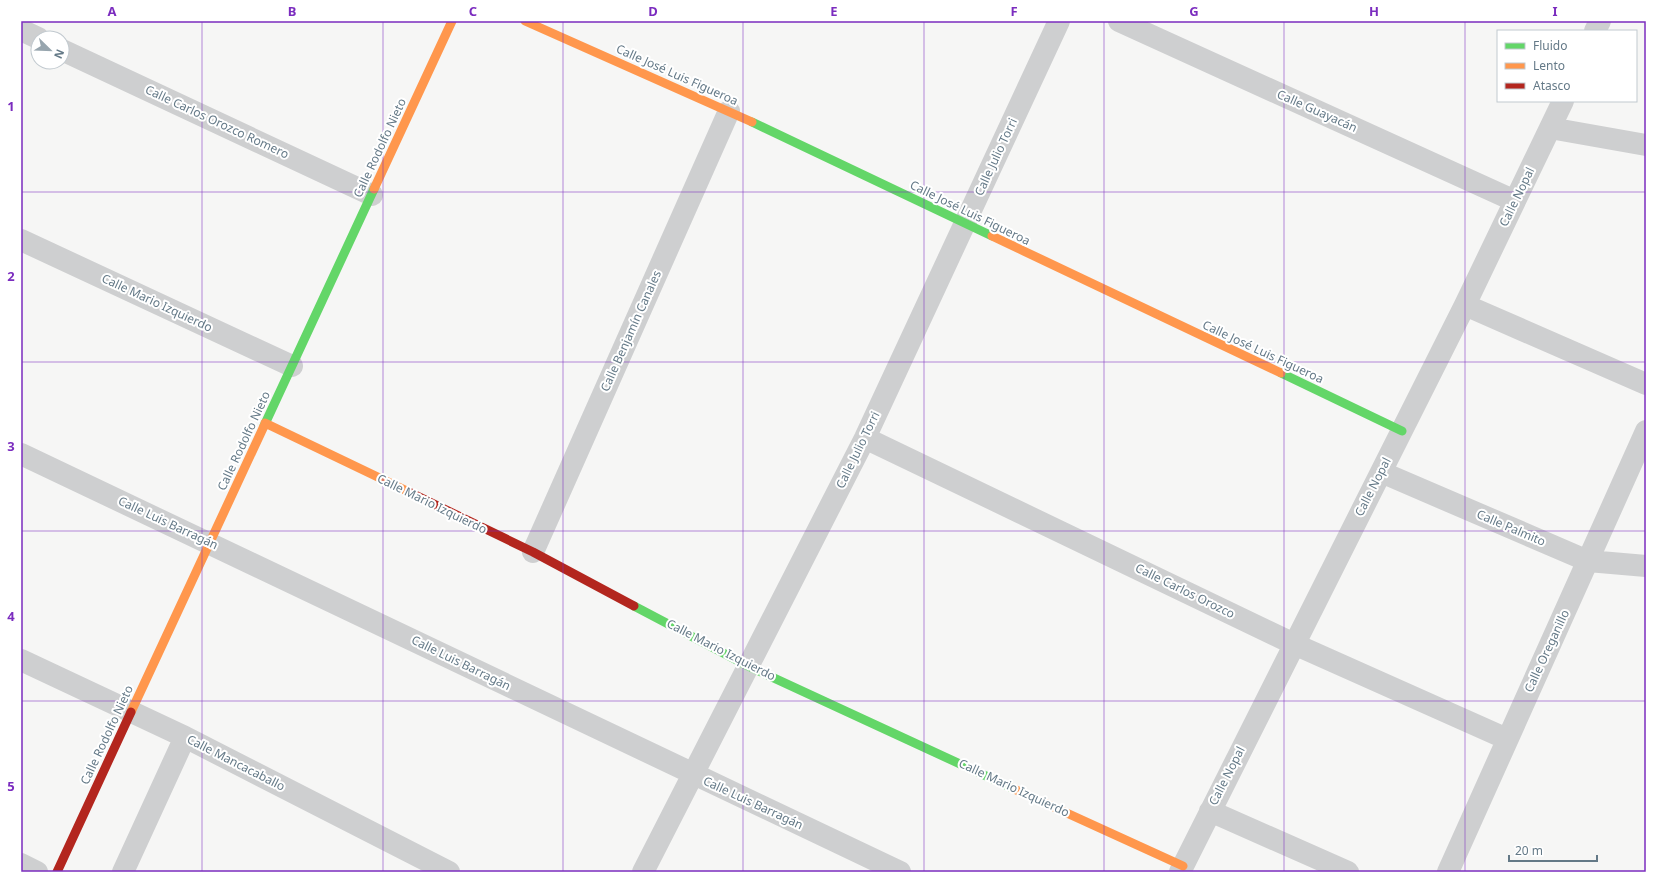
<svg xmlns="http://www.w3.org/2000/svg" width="1667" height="893" font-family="'Noto Sans',sans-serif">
<rect width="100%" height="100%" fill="#f6f6f5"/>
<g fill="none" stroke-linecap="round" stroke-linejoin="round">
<!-- street -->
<path stroke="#cecfd0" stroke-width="22" d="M1119,21L1515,201
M21,30L38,38
M1595,31L1600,21
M62,50L372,195
M1550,128L1646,145
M21,240L292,366
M1465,305L1646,384
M865,438L1294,644L1507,739
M21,454L900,872
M1381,472L1588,561L1646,566
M533,552L729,111
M21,660L185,737L449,872
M1210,811L1348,872
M21,864L37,872
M123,872L185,737
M643,872L865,438L1059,21
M1180,872L1465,305L1563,101
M1448,872L1646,431"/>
<!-- fast -->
<path stroke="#63d668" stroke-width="9" d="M752,122L992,236
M1281,373L1402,431
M264,426L374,189
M634,606L748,666L1012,788"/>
<!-- slow -->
<path stroke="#ff974d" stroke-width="9" d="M525,21L752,122
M374,189L452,21
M992,236L1281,373
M265,423L409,492
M131,712L264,426
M1012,788L1183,866"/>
<!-- jam -->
<path stroke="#b3261e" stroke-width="9" d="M409,492L533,552L634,606
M57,872L131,712"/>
</g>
<!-- grid -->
<path fill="none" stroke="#7b2cbf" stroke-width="1" stroke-opacity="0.55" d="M202,21V872M383,21V872M563,21V872M743,21V872M924,21V872M1104,21V872M1284,21V872M1465,21V872M21,192H1646M21,362H1646M21,531H1646M21,701H1646"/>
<g text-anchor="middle" stroke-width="4" stroke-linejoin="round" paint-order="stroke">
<!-- street labels -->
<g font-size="12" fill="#647987" stroke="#fff">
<text transform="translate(677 75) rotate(24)" y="4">Calle José Luis Figueroa</text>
<text transform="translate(1317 111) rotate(24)" y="4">Calle Guayacán</text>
<text transform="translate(217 122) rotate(25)" y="4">Calle Carlos Orozco Romero</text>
<text transform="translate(380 148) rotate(-65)" y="4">Calle Rodolfo Nieto</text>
<text transform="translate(996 157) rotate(-65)" y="4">Calle Julio Torri</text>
<text transform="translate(1517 197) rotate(-64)" y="4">Calle Nopal</text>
<text transform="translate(970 213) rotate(26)" y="4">Calle José Luis Figueroa</text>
<text transform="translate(157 303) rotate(25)" y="4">Calle Mario Izquierdo</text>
<text transform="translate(631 331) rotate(-66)" y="4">Calle Benjamín Canales</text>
<text transform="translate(1263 352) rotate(25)" y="4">Calle José Luis Figueroa</text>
<text transform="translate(244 441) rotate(-65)" y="4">Calle Rodolfo Nieto</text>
<text transform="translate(858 450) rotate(-64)" y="4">Calle Julio Torri</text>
<text transform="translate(1373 487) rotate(-63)" y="4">Calle Nopal</text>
<text transform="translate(432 504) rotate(26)" y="4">Calle Mario Izquierdo</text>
<text transform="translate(168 523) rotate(25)" y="4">Calle Luis Barragán</text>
<text transform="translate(1511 528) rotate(23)" y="4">Calle Palmito</text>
<text transform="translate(1185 591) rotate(26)" y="4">Calle Carlos Orozco</text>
<text transform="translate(721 650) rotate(27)" y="4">Calle Mario Izquierdo</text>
<text transform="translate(1547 651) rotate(-65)" y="4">Calle Oreganillo</text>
<text transform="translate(461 663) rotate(26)" y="4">Calle Luis Barragán</text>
<text transform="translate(107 735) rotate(-65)" y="4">Calle Rodolfo Nieto</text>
<text transform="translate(236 763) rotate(27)" y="4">Calle Mancacaballo</text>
<text transform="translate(1227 776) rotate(-63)" y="4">Calle Nopal</text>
<text transform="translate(1014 788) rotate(25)" y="4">Calle Mario Izquierdo</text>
<text transform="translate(753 803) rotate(25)" y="4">Calle Luis Barragán</text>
</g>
</g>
<!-- border -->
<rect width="1667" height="893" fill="none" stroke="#ffffff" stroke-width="44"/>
<!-- legend -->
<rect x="1497" y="30" width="140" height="72" fill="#ffffff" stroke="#c1c9cf"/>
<rect x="1505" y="43" width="20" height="6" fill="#63d668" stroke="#c1c9cf"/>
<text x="1533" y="50" font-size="12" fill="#647987">Fluido</text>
<rect x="1505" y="63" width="20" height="6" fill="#ff974d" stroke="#c1c9cf"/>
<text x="1533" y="70" font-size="12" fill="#647987">Lento</text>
<rect x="1505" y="83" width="20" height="6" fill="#b3261e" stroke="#c1c9cf"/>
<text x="1533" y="90" font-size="12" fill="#647987">Atasco</text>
<!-- north arrow -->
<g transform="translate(50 50) rotate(113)"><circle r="19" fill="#ffffff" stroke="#c1c9cf"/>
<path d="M0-3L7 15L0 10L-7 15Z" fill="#97a5ae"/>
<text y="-6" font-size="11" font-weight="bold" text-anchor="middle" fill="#647987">N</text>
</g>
<!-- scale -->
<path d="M1509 855v6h88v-6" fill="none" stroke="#647987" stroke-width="2"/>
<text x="1515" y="855" font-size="12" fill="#647987" stroke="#ffffff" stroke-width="3" paint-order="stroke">20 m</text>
<rect x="22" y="22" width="1623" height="849" fill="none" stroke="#7b2cbf" stroke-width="1.5"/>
<g font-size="13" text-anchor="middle" font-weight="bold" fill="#7b2cbf">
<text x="112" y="16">A</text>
<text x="292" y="16">B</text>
<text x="473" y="16">C</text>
<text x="653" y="16">D</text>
<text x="834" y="16">E</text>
<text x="1014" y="16">F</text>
<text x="1194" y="16">G</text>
<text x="1374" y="16">H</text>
<text x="1555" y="16">I</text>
<text x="11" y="111">1</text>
<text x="11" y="281">2</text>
<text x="11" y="451">3</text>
<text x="11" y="621">4</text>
<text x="11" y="791">5</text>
</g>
</svg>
